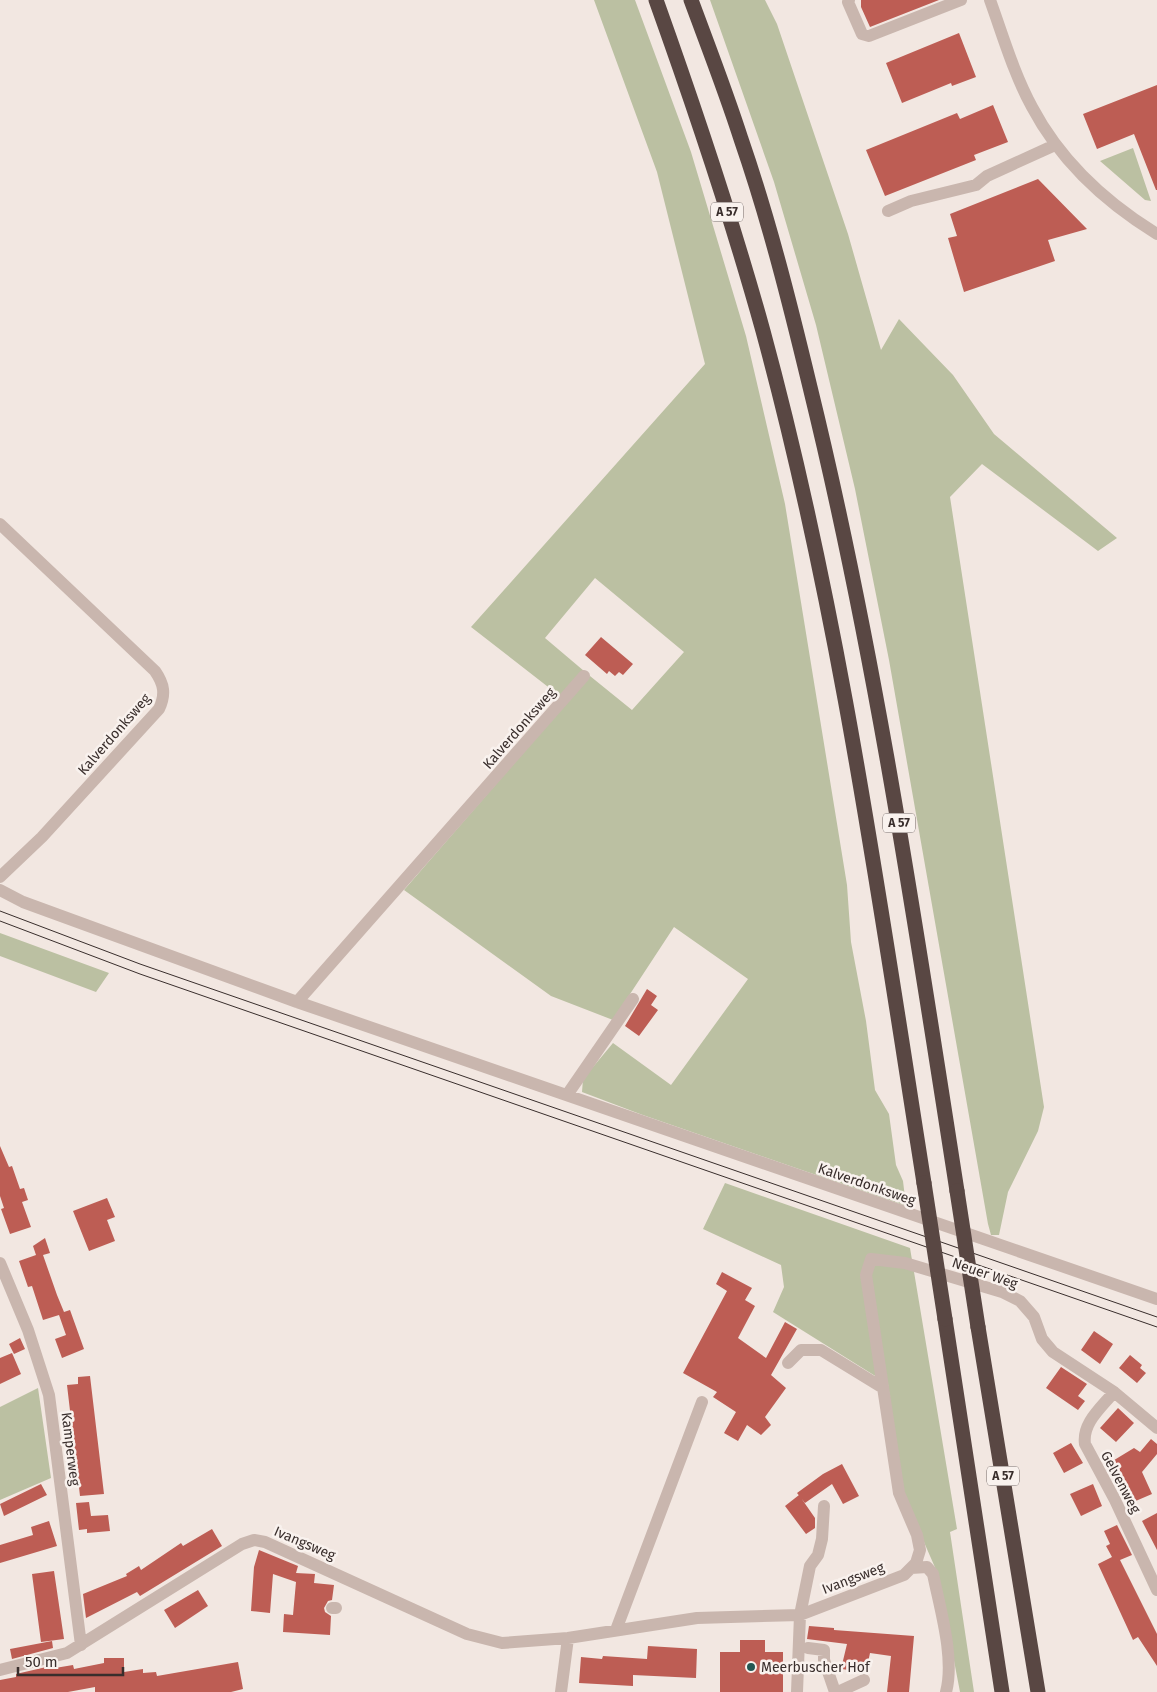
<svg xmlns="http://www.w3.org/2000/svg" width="1157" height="1692" font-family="'Fira Sans',sans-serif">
<rect width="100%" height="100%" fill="#f2e7e1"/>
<!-- green -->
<path fill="#bbc0a2" d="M594,0H635L691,152L746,336L785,504L847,885L851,942L866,1021L875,1090L889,1114L896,1165L903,1181L906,1206L640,1114L582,1092L583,1079L613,1043L671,1085L748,979L674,927L613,1020L551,996L404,890L590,676L632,710L684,652L595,578L545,638L584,671L561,697L471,627L705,364L657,172Z
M710,0H765L777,24L848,234L881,350L899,319L953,375L994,434L1117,538L1098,551L982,464L950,497L1044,1107L1038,1131L1008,1192L999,1235H991L988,1224L889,660L855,489L816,325L774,182Z
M1133,148L1151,201L1145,200L1100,161Z
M0,933L109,973L96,992L0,956Z
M725,1183L910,1248L957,1529L950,1532L974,1692H960L937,1572L903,1494L888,1384L773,1312L784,1287L781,1265L703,1229Z
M38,1388L51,1478L0,1500V1407Z"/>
<!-- building -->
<path fill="#bd5d54" d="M861,0H939L870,27L861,7Z
M959,33L976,77L952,86L951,83L902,103L886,63Z
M1157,85V190H1156L1134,134L1097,149L1083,114Z
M993,105L1008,142L974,155L976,160L885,196L866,150L957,113L960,119Z
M1038,179L1087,229L1048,240L1055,261L964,292L948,238L957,236L950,214Z
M601,637L633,664L623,675L619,672L615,676L609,671L607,674L585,655Z
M647,989L657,996L651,1005L658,1010L639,1036L625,1026Z
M0,1146L9,1167L12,1166L20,1189L24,1188L28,1200L22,1202L31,1227L10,1234L1,1209L4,1208L0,1196Z
M107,1198L115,1217L107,1220L115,1241L89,1251L73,1211Z
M45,1238L50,1253L43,1255L57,1295L64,1312L70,1310L84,1349L62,1358L55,1339L66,1335L59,1315L43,1320L32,1286L28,1287L19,1261L36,1255L33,1246Z
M722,1272L752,1288L745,1300L755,1306L738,1338L766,1358L785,1322L797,1329L771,1375L786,1388L765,1417L771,1425L761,1435L747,1425L738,1441L724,1433L736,1412L713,1397L717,1392L683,1373L727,1291L716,1284Z
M1094,1331L1113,1344L1100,1364L1081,1350Z
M20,1338L25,1349L14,1354L9,1344Z
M12,1353L21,1374L0,1384V1358Z
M1130,1355L1142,1365L1140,1368L1146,1373L1137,1383L1119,1368Z
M1061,1367L1087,1384L1078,1396L1085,1401L1078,1410L1046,1388Z
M90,1376L104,1494L80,1496L67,1385L78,1384V1377Z
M1118,1408L1134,1423L1116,1442L1100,1428Z
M1151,1439L1157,1444V1454L1142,1472L1152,1494L1131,1503L1118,1473L1112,1477L1106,1465L1134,1448L1140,1452Z
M1071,1443L1083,1463L1064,1473L1053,1453Z
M842,1464L859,1496L843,1504L832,1484L805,1503L797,1493L823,1474Z
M41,1484L47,1495L4,1516L0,1504Z
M1093,1484L1102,1506L1081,1516L1070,1494Z
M799,1495L815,1518V1528L806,1534L785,1506Z
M89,1502L91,1516L108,1515L110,1531L87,1533V1529L79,1530L76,1503Z
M1157,1513V1550L1142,1521Z
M49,1521L57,1546L0,1563V1545L33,1535L31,1527Z
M1117,1525L1132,1555L1120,1560L1157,1634V1666L1138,1637L1133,1640L1098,1564L1112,1557L1106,1546L1110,1544L1104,1531Z
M212,1529L222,1546L140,1596L137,1592L86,1618L83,1594L127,1576L126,1574L139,1566L141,1570L181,1543L183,1546Z
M259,1550L298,1566L296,1573L315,1574L314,1583L334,1585L332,1600L328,1601L324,1608L325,1612L331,1616L330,1635L283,1632L284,1614L293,1615L296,1582L273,1574L270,1613L251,1611L254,1567Z
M54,1571L64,1639L41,1642L32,1574Z
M198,1590L208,1606L175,1628L164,1610Z
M809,1626L834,1628V1630L914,1636L909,1692H887L891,1656L870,1653L866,1672L841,1669L847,1644L807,1639Z
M740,1640H765V1652H783V1692H720V1652H740Z
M52,1641L53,1648L12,1659L10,1649Z
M648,1646L697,1649L696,1678L633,1675V1686L579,1683L581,1657L602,1659L603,1656L647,1659Z
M104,1658H124V1672L143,1669V1673L156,1672L157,1676L238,1662L243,1689L231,1692H95V1687L68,1692H0V1680L16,1677V1674L55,1665V1668L73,1665L74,1669L104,1663Z"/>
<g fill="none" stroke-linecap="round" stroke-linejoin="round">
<!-- minor -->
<path stroke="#c9b6ae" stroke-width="12" d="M849,0L848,2L862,34L869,36L961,0
M990,0C1003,36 1014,74 1032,107C1061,162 1105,202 1157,234
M888,211L911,201L976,185L987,176L1055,145
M0,524L155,671C164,684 166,694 159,709L42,837L0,877
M0,890L23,902L297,1002L1157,1299
M297,1002L584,676
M567,1095L633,999
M0,1263L28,1330L49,1395L81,1645
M788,1363L801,1350H821L883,1388
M1114,1392C1101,1408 1082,1423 1085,1444L1115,1500L1157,1590
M911,1568L927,1567L933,1574C940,1609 955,1658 946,1692
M332,1608H336
M616,1630L702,1402
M808,1648L824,1650V1660L835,1692
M0,1670L67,1653L242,1544L254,1540L265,1542L467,1634L502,1643L568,1638L697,1618L800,1615L904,1575L916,1563L920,1550L917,1535L899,1493L866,1275L871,1259L905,1263L1002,1292L1020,1301L1034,1317L1042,1339L1053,1352L1114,1392L1157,1428
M561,1692L568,1638
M797,1692L800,1615L810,1566L818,1555L822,1539L824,1506
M838,1692L864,1680"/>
<!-- highway -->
<path stroke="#594743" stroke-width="15" d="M656,0C695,109 732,219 763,331C839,610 879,898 924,1183
M691,0C708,46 726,92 741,139C769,220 790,304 810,387C875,652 915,922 957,1191
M945,1319L1002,1692
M978,1327L1038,1692"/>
<!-- tram -->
<path stroke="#392e2c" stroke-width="1" d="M0,911L140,964L1157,1317
M0,921L140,974L1157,1327"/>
<!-- highway-bridge -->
<path stroke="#594743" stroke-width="15" d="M924,1183L945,1319
M957,1191L978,1327"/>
</g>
<!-- markers -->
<circle fill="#245753" stroke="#f9f2ee" stroke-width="2" cx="751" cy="1667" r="5"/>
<g text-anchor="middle" stroke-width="5" stroke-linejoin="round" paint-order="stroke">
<!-- shield labels -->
<g fill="#f9f2ee" stroke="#736966" stroke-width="1">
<rect x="711" y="202.5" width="32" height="19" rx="4"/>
<rect x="883" y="813.5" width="32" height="19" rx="4"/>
<rect x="987" y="1466.5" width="32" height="19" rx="4"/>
</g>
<g font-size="12" font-weight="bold" fill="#392e2c">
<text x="727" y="216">A 57</text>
<text x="899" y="827">A 57</text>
<text x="1003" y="1480">A 57</text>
</g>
<!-- street labels -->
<g font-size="14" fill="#392e2c" stroke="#f9f2ee">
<text transform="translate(519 728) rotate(-49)" y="5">Kalverdonksweg</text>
<text transform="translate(114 734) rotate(-49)" y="5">Kalverdonksweg</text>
<text transform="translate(867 1184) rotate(19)" y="5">Kalverdonksweg</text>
<text transform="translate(985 1273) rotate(19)" y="5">Neuer Weg</text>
<text transform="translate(71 1449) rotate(83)" y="5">Kamperweg</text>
<text transform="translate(1121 1482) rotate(62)" y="5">Gelvenweg</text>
<text transform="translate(305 1543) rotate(23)" y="5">Ivangsweg</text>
<text transform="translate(853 1578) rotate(-21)" y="5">Ivangsweg</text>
</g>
<!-- poi labels -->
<g font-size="14" fill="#392e2c" stroke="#f9f2ee" text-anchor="start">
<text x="761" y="1672">Meerbuscher Hof</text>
</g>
</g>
<!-- scale -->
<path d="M18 1667v8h105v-8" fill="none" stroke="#392e2c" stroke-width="2.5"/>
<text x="25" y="1667" font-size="15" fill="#392e2c" stroke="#f9f2ee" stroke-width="4" paint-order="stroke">50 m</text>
</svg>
